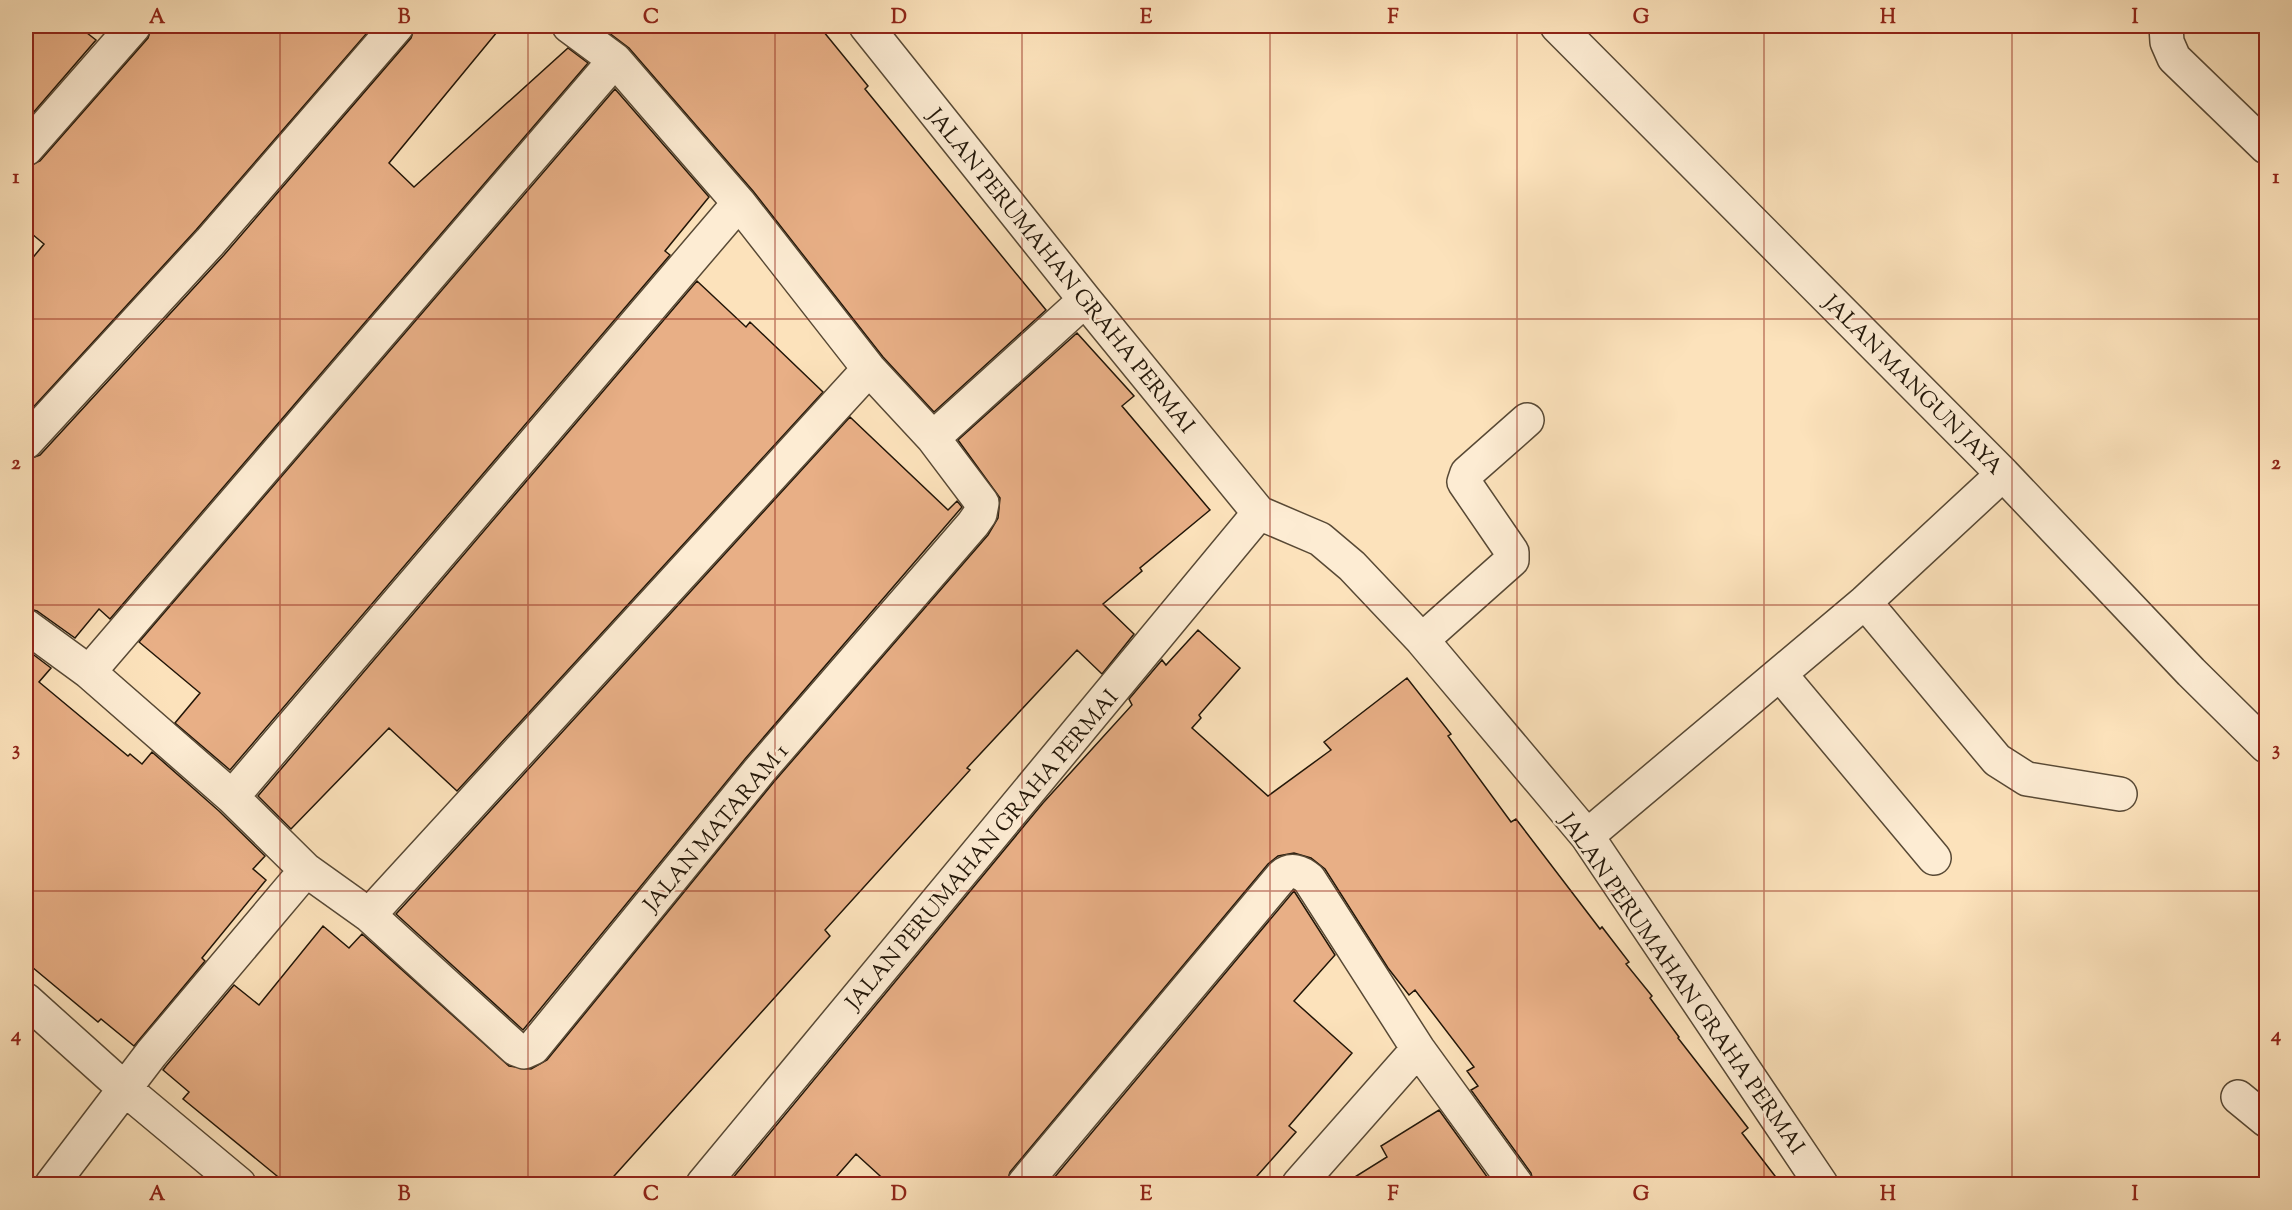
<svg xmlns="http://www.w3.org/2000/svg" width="2292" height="1210" font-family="'Sorts Mill Goudy',serif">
<rect width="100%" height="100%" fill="#fce2bb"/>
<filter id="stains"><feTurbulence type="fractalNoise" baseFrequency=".00333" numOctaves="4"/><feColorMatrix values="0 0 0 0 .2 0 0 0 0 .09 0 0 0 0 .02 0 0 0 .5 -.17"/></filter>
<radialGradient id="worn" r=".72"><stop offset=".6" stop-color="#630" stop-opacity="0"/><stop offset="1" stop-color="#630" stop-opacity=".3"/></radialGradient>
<!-- building -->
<path fill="#e8af86" stroke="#221608" stroke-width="1.5" d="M26,26H78L96,40L26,121Z
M152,26H373L196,230L26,415V266L44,244L26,229V167L40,161L148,38Z
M415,26H502L389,163L414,187L568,48L588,63L110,619L99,609L75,638L37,611L26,608V460L40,455L224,255L411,38Z
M600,26H819L868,86L865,89L1046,310L934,412L883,357L753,191L629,48Z
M615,89L709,197L665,251L670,255L230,770L175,723L200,693L139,642Z
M697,281L746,327L750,322L823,392L457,791L389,728L291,829L258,796Z
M1077,333L1134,396L1122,406L1210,510L1140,568L1142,571L1103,604L1134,634L1102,674L1077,650L967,768L970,770L825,930L830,936L606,1185H288L183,1099L189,1092L163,1070L166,1066L234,985L259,1005L323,926L349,948L362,934L509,1066L531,1069L547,1060L773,783L988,535L998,518L1000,498L958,440Z
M850,417L948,510L957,501L962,507L745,759L523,1030L396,914Z
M1198,630L1240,668L1199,715L1201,718L1192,728L1268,796L1331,750L1324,742L1407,678L1451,734L1448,736L1511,822L1516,819L1600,929L1602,927L1629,962L1626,964L1652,996L1650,998L1679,1037L1678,1038L1748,1128L1742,1133L1782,1185H1534L1531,1173L1471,1090L1478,1086L1467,1071L1474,1067L1415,990L1409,995L1388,968L1325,869L1311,858L1294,853L1278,856L1268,864L1010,1172L1006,1185H890L856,1154L829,1185H727L1043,803L1132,705L1129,699L1162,660L1166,665Z
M26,649L51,668L39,682L128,756L130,754L142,764L152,752L219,811L265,856L253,869L266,880L202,958L205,961L134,1046L101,1019L98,1022L26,962Z
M1294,891L1335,955L1294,1001L1352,1053L1289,1126L1296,1132L1249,1185H1048Z
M1439,1110L1493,1185H1342L1387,1157L1381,1146Z"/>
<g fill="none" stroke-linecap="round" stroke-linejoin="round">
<defs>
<path id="minor" d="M866,26L1085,300L1259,513
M1557,26L2003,474L2191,672L2266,746
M2166,26L2167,42L2174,58L2266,147
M26,149L134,26
M933,438L1085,300
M26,442L210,242L397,26
M1865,602L1997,760L2027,779L2120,794
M26,626L89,672L232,797L306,870L369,915L516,1049L524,1052L533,1048L759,771L973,524L980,514L982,503L933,438L869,369L739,203L615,60L569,26
M1422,640L1512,560V552L1464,482L1467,473L1527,420
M89,672L615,60
M1780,674L1934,858
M232,797L739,203
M1587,836L1865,602L2003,474
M369,915L869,369
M26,1000L125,1089L239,1184
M2238,1097L2266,1120
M52,1184L151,1054L306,870
M703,1184L1259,513L1320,539L1352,566L1422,640L1587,836L1821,1184
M1024,1184L1282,876C1291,868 1301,872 1309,879L1418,1049L1516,1184
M1299,1184L1418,1049"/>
</defs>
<!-- minor casing -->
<use href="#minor" stroke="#584935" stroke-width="36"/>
<!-- minor -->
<use href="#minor" stroke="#fdecd3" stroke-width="33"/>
</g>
<!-- grid -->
<path fill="none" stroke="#8f2418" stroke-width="1.5" stroke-opacity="0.55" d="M280,26V1184M528,26V1184M775,26V1184M1022,26V1184M1270,26V1184M1517,26V1184M1764,26V1184M2012,26V1184M26,319H2266M26,605H2266M26,891H2266"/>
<g text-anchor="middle" stroke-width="5" stroke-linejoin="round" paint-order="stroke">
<!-- street labels -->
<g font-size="22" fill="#221608" stroke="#fdecd3">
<text transform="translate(1062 270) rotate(51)" y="8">JALAN PERUMAHAN GRAHA PERMAI</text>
<text transform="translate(1914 384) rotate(45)" y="8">JALAN MANGUN JAYA</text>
<text transform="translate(715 827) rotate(-50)" y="8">JALAN MATARAM 1</text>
<text transform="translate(981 849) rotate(-50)" y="8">JALAN PERUMAHAN GRAHA PERMAI</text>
<text transform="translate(1683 983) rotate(55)" y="8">JALAN PERUMAHAN GRAHA PERMAI</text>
</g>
</g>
<!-- margin -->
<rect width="2292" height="1210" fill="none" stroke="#fce2bb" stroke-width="66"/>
<rect x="33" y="33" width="2226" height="1144" fill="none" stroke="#8f2418" stroke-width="2"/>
<g font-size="20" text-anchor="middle" font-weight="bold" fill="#8f2418">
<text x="157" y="23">A</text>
<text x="404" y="23">B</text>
<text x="651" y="23">C</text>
<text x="899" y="23">D</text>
<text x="1146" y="23">E</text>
<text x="1393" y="23">F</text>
<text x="1641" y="23">G</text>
<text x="1888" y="23">H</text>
<text x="2135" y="23">I</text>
<text x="16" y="183">1</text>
<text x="2276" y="183">1</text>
<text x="16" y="469">2</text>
<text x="2276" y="469">2</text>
<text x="16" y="755">3</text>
<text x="2276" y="755">3</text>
<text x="16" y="1041">4</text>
<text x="2276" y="1041">4</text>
<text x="157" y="1200">A</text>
<text x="404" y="1200">B</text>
<text x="651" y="1200">C</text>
<text x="899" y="1200">D</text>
<text x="1146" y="1200">E</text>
<text x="1393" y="1200">F</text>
<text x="1641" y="1200">G</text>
<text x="1888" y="1200">H</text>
<text x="2135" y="1200">I</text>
</g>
<rect width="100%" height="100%" filter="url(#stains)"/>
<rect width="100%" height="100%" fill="url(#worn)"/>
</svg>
